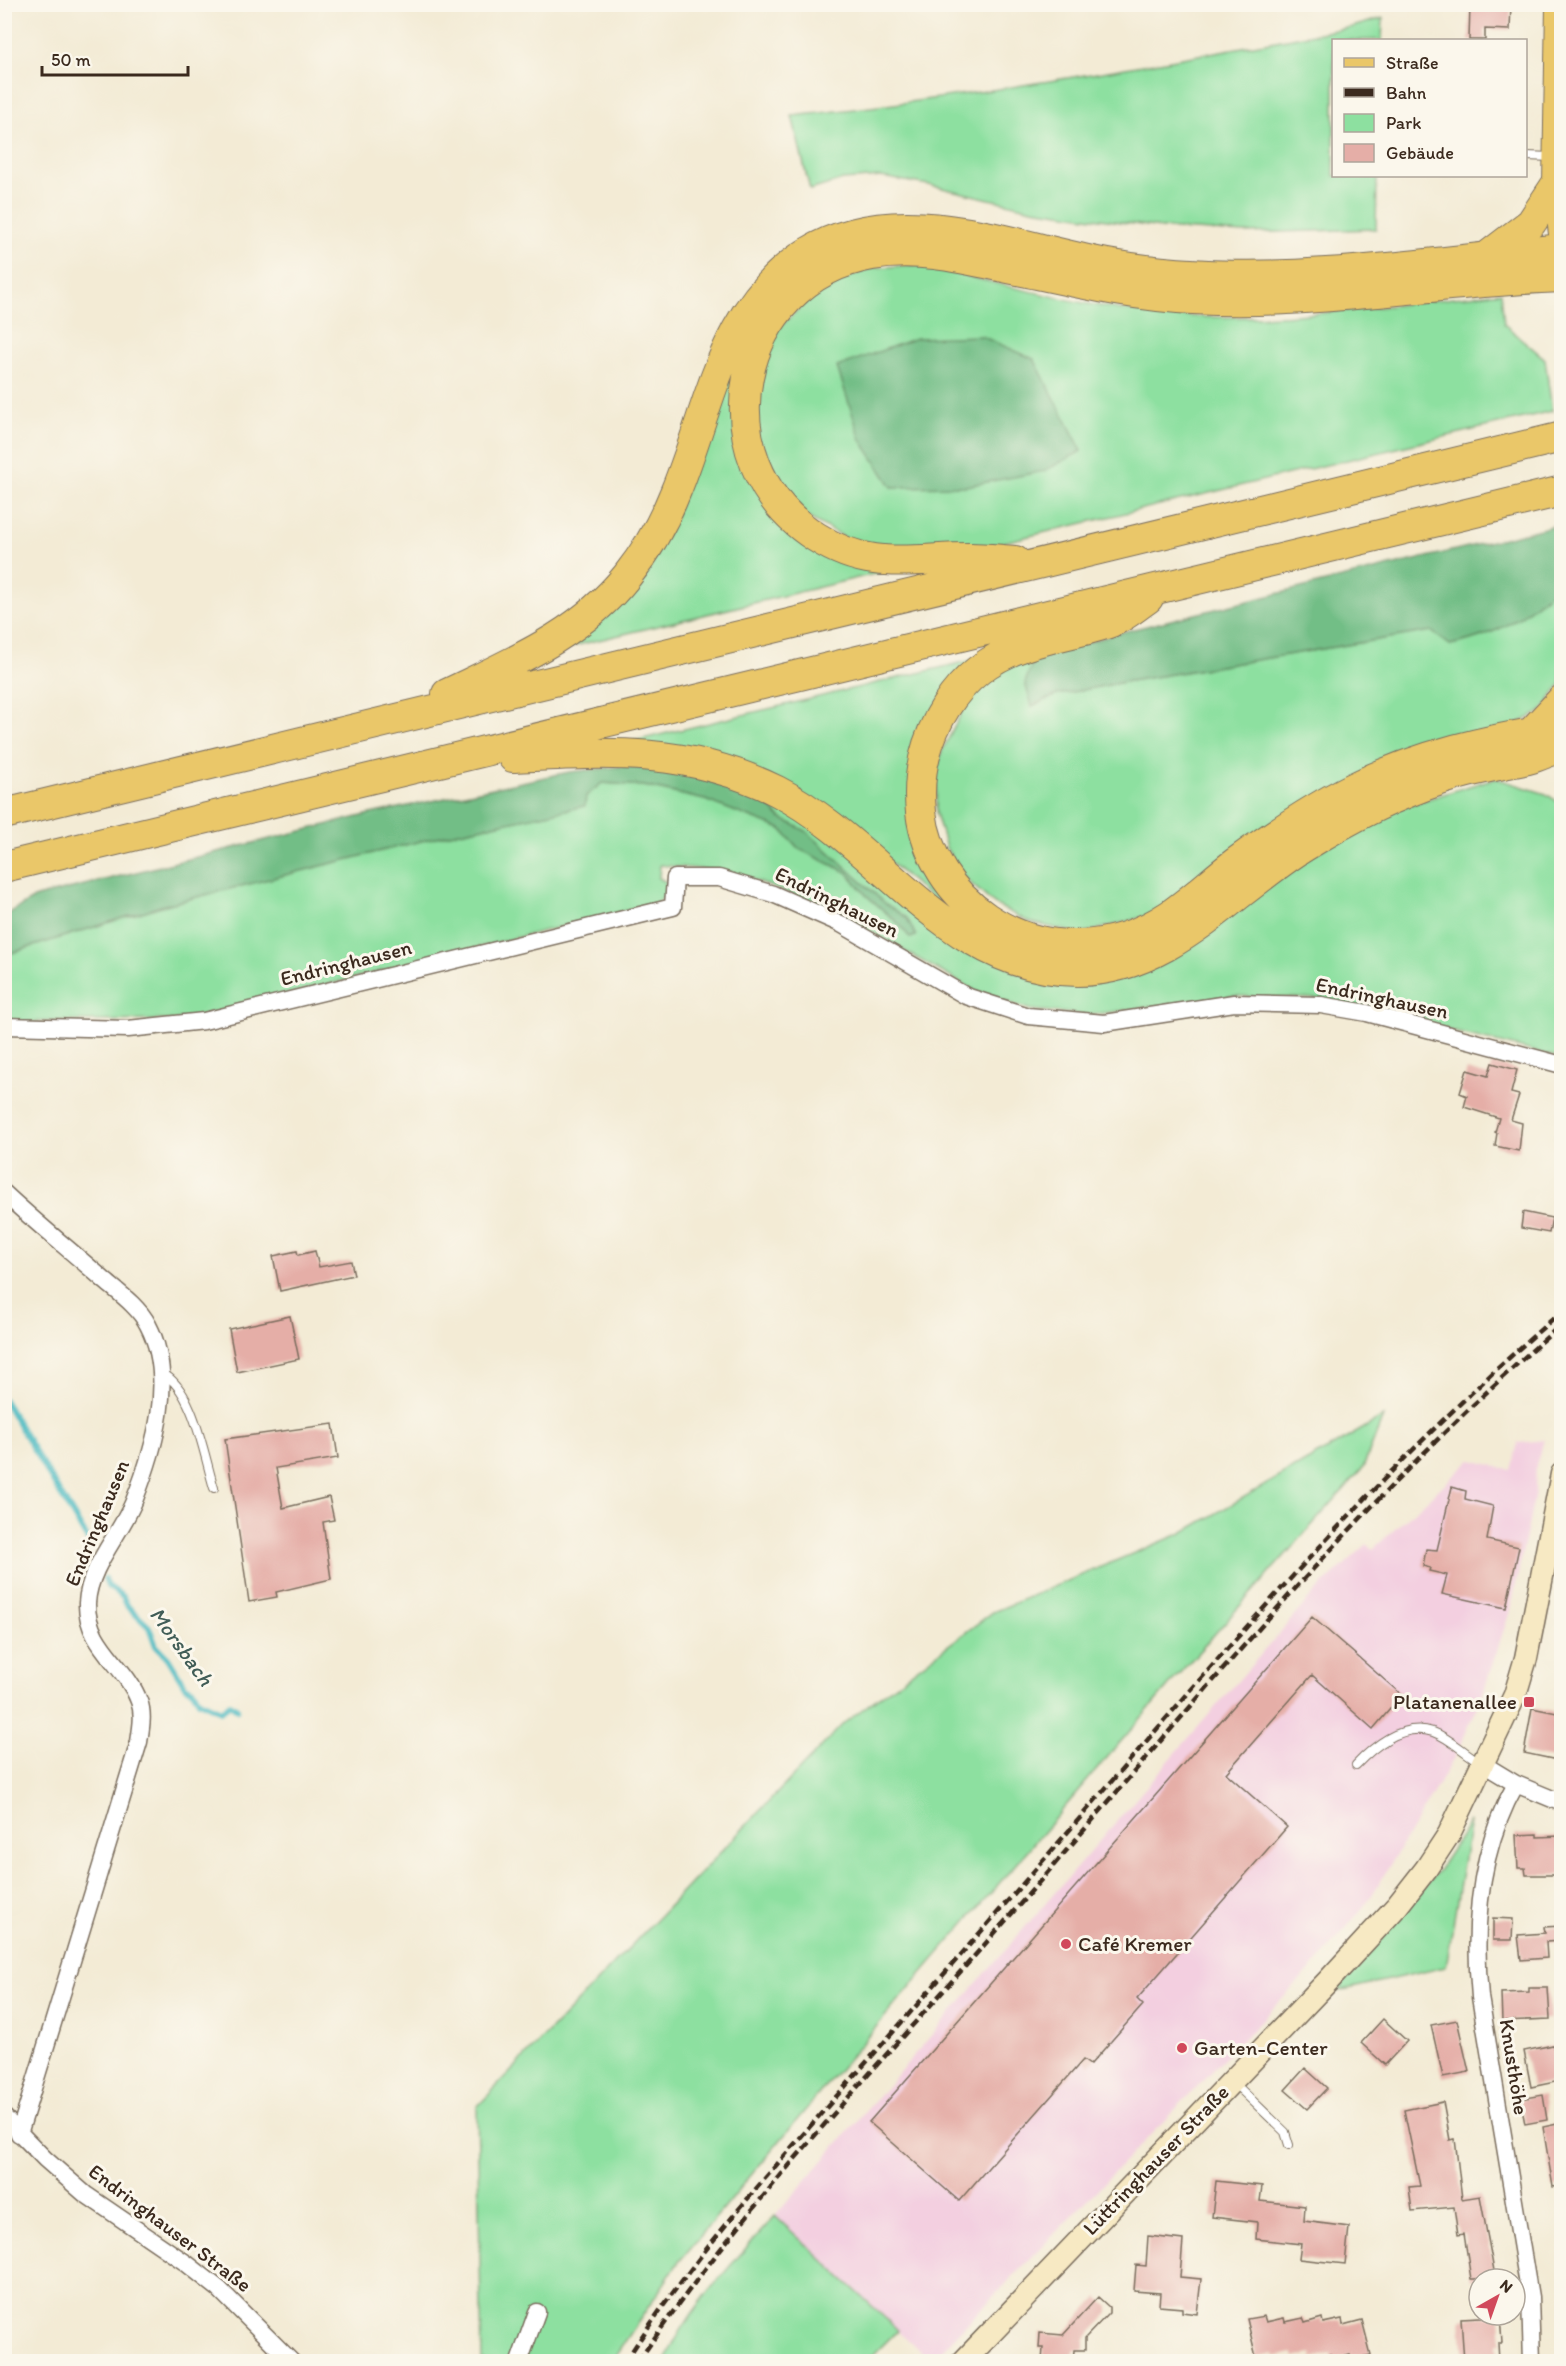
<svg xmlns="http://www.w3.org/2000/svg" width="1566" height="2366" font-family="Itim,sans-serif">
<rect width="100%" height="100%" fill="#fbf7ec"/>
<filter id="ink" filterUnits="userSpaceOnUse"><feTurbulence type="fractalNoise" baseFrequency=".0167" numOctaves="2"/><feDisplacementMap in="SourceGraphic" scale="12" xChannelSelector="R" yChannelSelector="G"/><feConvolveMatrix kernelMatrix="1 2 1 2 8 2 1 2 1" color-interpolation-filters="sRGB"/></filter>
<filter id="wash" filterUnits="userSpaceOnUse"><feTurbulence type="fractalNoise" baseFrequency=".008" numOctaves="4" result="noise"/><feDisplacementMap in="SourceGraphic" scale="24" xChannelSelector="R" yChannelSelector="G"/><feGaussianBlur stdDeviation="1.35" result="paint"/><feColorMatrix in="noise" values="0 0 0 0 0 0 0 0 0 0 0 0 0 0 0 0 0 1.4 0 .05"/><feComposite in="paint" operator="in"/></filter>
<g filter="url(#wash)">
<rect width="100%" height="100%" fill="#f3ebd5"/>
<!-- built -->
<path fill="#f3cfe0" d="M1544,1440L1536,1465L1535,1493L1511,1608L1480,1702L1454,1758L1369,1900L1319,1961L931,2361L775,2216L1315,1592L1367,1544L1373,1549L1471,1460L1511,1470L1518,1443Z"/>
<!-- green -->
<path fill="#8de0a0" stroke="#64855f" stroke-width="1.5" d="M1383,18L1382,40H1334V176H1377L1376,229L1244,233L1161,228L1032,209L929,185L881,177L843,180L810,190L792,116C980,97 1165,61 1352,27Z
M891,237C980,234 1066,270 1155,280C1279,294 1407,275 1531,259L1532,267C1478,272 1425,276 1372,282C1357,284 1342,288 1327,290C1291,293 1254,293 1218,292C1168,290 1119,283 1070,273C982,256 886,219 804,274C778,292 757,321 746,351C730,398 734,452 762,494C792,540 838,561 891,570L553,651C607,615 650,569 677,509C719,413 728,282 846,245C861,241 876,239 891,237Z
M913,265C1002,282 1093,312 1184,316C1290,322 1396,305 1501,292L1504,324L1545,359L1552,411L996,544L960,551L866,549L798,512L754,434L769,337L821,288L871,268Z
M1561,583V684L1542,711L1157,913L1081,934L1029,922L994,904L966,879L958,868L946,848L936,813L937,770L942,751L969,698L998,669L1034,658L1032,706L1057,695L1124,682L1431,631L1450,645C1500,635 1525,616 1561,583Z
M981,658C928,703 908,750 913,818C916,858 943,896 975,920C998,938 1025,949 1053,953C1142,966 1202,897 1267,849C1301,825 1336,806 1373,787L1378,797C1340,815 1303,835 1269,861C1224,894 1180,937 1125,954C989,998 911,860 811,801C756,769 698,753 635,744L634,741Z
M1495,778L1546,794L1561,804V1058L1321,999L1233,996L1089,1015L1031,1010L977,992L846,918L797,896L730,872L660,865L659,878L666,882C669,893 666,896 657,903L184,1020L5,1022V955L161,906L445,835L584,806L585,796L602,783L644,786L705,800L781,829L799,849L847,872L866,895L900,925L910,937L907,918L886,904L806,831L780,818L761,798L802,818L1017,973L1308,856L1396,809Z
M1383,1417L1363,1468L1178,1675L827,2084L678,2263L612,2361H482L477,2107L844,1723L993,1612L1182,1533Z
M1470,1822L1446,1967L1334,1992L1438,1871Z
M775,2216L898,2330L867,2361H665C689,2306 736,2260 775,2216Z"/>
<!-- forest -->
<path fill="#72be86" stroke="#567452" stroke-width="1.5" d="M981,336L1034,359L1082,451L1044,471L966,486L892,487L861,440L837,367L916,338Z
M1561,524V583C1525,616 1500,635 1450,645L1431,631L1124,682L1057,695L1032,706L1025,683L1034,658L1122,632Z
M625,766L674,769L761,798L780,818L806,831L886,904L907,918L916,936L910,938L900,925L866,895L847,872L799,849L781,829L705,800L644,786L602,783L586,796L585,806L445,835L161,906L5,955L4,916L36,897L370,814L569,772Z"/>
<g fill="none" stroke-linecap="round" stroke-linejoin="round">
<!-- stream -->
<path stroke="#4dbbc2" stroke-width="6" d="M4,1400L91,1545L82,1559L88,1567
M105,1579L108,1586L123,1597L128,1607L149,1627L156,1646L168,1658L185,1686L193,1690L199,1701L221,1711L230,1704L237,1709"/>
</g>
<g id="blocks">
<!-- building -->
<path fill="#e5aea7" d="M1470,4H1511L1510,30L1485,29V40H1469Z
M1492,1063L1517,1070L1511,1093L1519,1095L1511,1120L1522,1123L1519,1151L1495,1146L1497,1133L1495,1132L1499,1118L1464,1107L1467,1096L1460,1093L1467,1070L1488,1076Z
M1523,1212L1552,1218L1549,1233L1521,1228Z
M297,1251L298,1255L315,1251L319,1267L351,1261L354,1275L280,1291L273,1256Z
M290,1316L299,1359L237,1372L229,1329Z
M333,1424L338,1458L276,1468L283,1508L329,1497L334,1520L323,1522L331,1579L276,1592L277,1597L249,1602L225,1439Z
M1452,1487L1466,1491L1465,1499L1493,1506L1487,1540L1519,1547L1506,1608L1442,1594L1447,1575L1429,1571L1430,1568L1423,1566L1426,1549L1437,1550Z
M1312,1617L1402,1695L1373,1729L1312,1675L1226,1773L1287,1827L1137,1999L1143,2005L1090,2065L1083,2060L959,2201L869,2122Z
M1532,1708L1562,1714V1761L1524,1753Z
M1537,1834V1837L1562,1836V1875H1526L1525,1868H1518L1516,1835Z
M1493,1918L1513,1919L1512,1940H1493Z
M1562,1926V1941L1546,1942L1547,1958L1521,1960L1518,1935L1545,1933L1544,1927Z
M1529,1988H1548L1550,2019L1502,2021L1501,1993L1529,1992Z
M1383,2019L1407,2041L1385,2065L1361,2043Z
M1457,2020L1469,2072L1443,2077L1431,2025Z
M1553,2045L1560,2081L1531,2087L1524,2051Z
M1305,2068L1327,2088L1307,2109L1285,2090Z
M1543,2095L1547,2120L1525,2124L1520,2099Z
M1443,2102L1450,2140L1455,2139L1462,2199L1480,2196L1495,2276L1487,2279H1471L1464,2234L1458,2235L1454,2207L1412,2211L1409,2187L1420,2186L1404,2110Z
M1562,2123V2186L1553,2187L1543,2127Z
M1216,2181L1262,2186L1260,2201L1305,2206L1304,2221L1349,2227L1345,2264L1299,2259L1301,2244L1256,2239L1257,2222L1212,2217Z
M1148,2236L1183,2240L1180,2277L1201,2279L1197,2314L1182,2312V2308L1159,2306L1160,2293L1134,2291L1136,2265L1146,2266Z
M1098,2297L1109,2307V2313L1085,2338V2350H1074L1073,2361H1042L1043,2348H1039L1040,2333L1063,2335Z
M1264,2316L1266,2322L1284,2318L1285,2322L1303,2318L1305,2323L1322,2318L1323,2323L1342,2319L1343,2325L1362,2320L1371,2355L1351,2360L1350,2355L1332,2360L1331,2354L1313,2358L1312,2354L1294,2358L1292,2353L1274,2357L1273,2353L1256,2357L1247,2319Z
M1500,2316L1502,2343H1498L1499,2361H1464L1461,2318Z"/>
</g>
</g>
<g filter="url(#ink)">
<use href="#blocks" fill-opacity="0" stroke="#7b6e5e" stroke-width="1.5"/>
<g fill="none" stroke-linecap="round" stroke-linejoin="round">
<defs>
<path id="lane" d="M1526,156L1552,157
M161,1373C193,1386 204,1456 214,1488
M1356,1765C1375,1745 1403,1722 1433,1732C1450,1738 1464,1753 1480,1762
M1232,2081L1285,2132L1289,2145"/>
<path id="street" d="M4,1026L128,1029L204,1021L673,907L675,878H719L773,894L841,924L966,996L1028,1016L1104,1023L1234,1003L1321,1005L1367,1013L1562,1065
M4,1193C36,1223 71,1251 104,1280C118,1292 139,1307 148,1325C176,1378 155,1448 134,1501C121,1534 89,1566 87,1603C86,1646 126,1665 139,1701C144,1714 141,1728 139,1742L19,2134
M1483,1764L1516,1784L1562,1803
M1516,1784C1479,1849 1473,1925 1480,1997L1530,2297L1532,2362
M4,2117L45,2159L85,2194L186,2263L219,2289L292,2362
M519,2362L537,2312"/>
<path id="secondary" d="M963,2362L1328,1981L1397,1906L1426,1869L1449,1834L1515,1695L1526,1658L1562,1474"/>
<path id="primary" d="M1559,4L1556,185L1562,234"/>
<path id="highway" d="M1488,256L1531,223L1556,185
M1015,561C1000,560 985,558 970,558C912,558 871,572 816,537C698,462 734,279 872,255C923,246 973,261 1023,271C1079,283 1135,296 1193,299C1317,306 1438,281 1562,277
M1148,598C1137,606 1124,617 1111,622C1078,634 1042,637 1009,652C948,679 914,747 921,812C926,855 951,894 987,918C1044,956 1113,953 1170,915C1193,899 1213,880 1235,863C1273,835 1311,809 1353,788C1418,755 1490,739 1562,728
M447,694C513,662 580,635 627,576C647,551 663,523 675,493C711,407 721,307 807,253C899,196 1016,248 1113,265C1261,291 1413,264 1562,249
M1532,732L1562,700
M513,757C608,752 688,747 777,791C881,844 950,971 1078,971C1170,971 1233,890 1305,846C1348,819 1395,795 1443,779C1471,770 1500,765 1528,759C1540,756 1550,750 1562,747
M4,814L1562,437
M4,867L1562,491"/>
</defs>
<!-- lane casing -->
<use href="#lane" stroke="#7b6e5e" stroke-width="10"/>
<!-- street casing -->
<use href="#street" stroke="#7b6e5e" stroke-width="19"/>
<!-- secondary casing -->
<use href="#secondary" stroke="#7b6e5e" stroke-width="25"/>
<!-- primary casing -->
<use href="#primary" stroke="#7b6e5e" stroke-width="28"/>
<!-- highway casing -->
<use href="#highway" stroke="#7b6e5e" stroke-width="32"/>
<!-- lane -->
<use href="#lane" stroke="#fff" stroke-width="8"/>
<!-- street -->
<use href="#street" stroke="#fff" stroke-width="16"/>
<!-- secondary -->
<use href="#secondary" stroke="#f7e9c3" stroke-width="22"/>
<!-- primary -->
<use href="#primary" stroke="#eac769" stroke-width="26"/>
<!-- highway -->
<use href="#highway" stroke="#eac769" stroke-width="30"/>
<!-- rail -->
<path stroke="#3b2a1e" stroke-width="4.5" stroke-dasharray="9 4.5" stroke-linecap="butt" d="M625,2362C684,2270 756,2188 827,2107C887,2039 946,1972 1005,1904C1184,1700 1355,1489 1562,1311
M638,2362C747,2200 886,2058 1014,1911C1189,1710 1359,1500 1562,1324"/>
</g>
</g>
<!-- markers -->
<g fill="#d1495b" stroke="#fbf7ec" stroke-width="2">
<rect x="1523" y="1696" width="12" height="12" rx="3"/>
<circle cx="1066" cy="1944" r="6"/>
<circle cx="1182" cy="2048" r="6"/>
</g>
<g text-anchor="middle" stroke-width="6" stroke-linejoin="round" paint-order="stroke">
<!-- street labels -->
<g font-size="21" fill="#3b2a1e" stroke="#fbf7ec">
<text transform="translate(837 902) rotate(26)" y="7">Endringhausen</text>
<text transform="translate(346 963) rotate(-14)" y="7">Endringhausen</text>
<text transform="translate(1382 998) rotate(12)" y="7">Endringhausen</text>
<text transform="translate(97 1523) rotate(-67)" y="7">Endringhausen</text>
<text transform="translate(1514 2067) rotate(81)" y="7">Knusthöhe</text>
<text transform="translate(1156 2160) rotate(-46)" y="7">Lüttringhauser Straße</text>
<text transform="translate(170 2228) rotate(37)" y="7">Endringhauser Straße</text>
</g>
<!-- poi labels -->
<g font-size="21" fill="#3b2a1e" stroke="#fbf7ec" text-anchor="start">
<text x="1517" y="1709" text-anchor="end">Platanenallee</text>
<text x="1078" y="1951">Café Kremer</text>
<text x="1194" y="2055">Garten-Center</text>
</g>
<!-- water labels -->
<g font-size="22" font-style="italic" fill="#415d57" stroke="#fbf7ec">
<text transform="translate(182 1646) rotate(54)" y="8">Morsbach</text>
</g>
</g>
<!-- margin -->
<rect width="1566" height="2366" fill="none" stroke="#fbf7ec" stroke-width="24"/>
<!-- legend -->
<rect x="1332" y="39" width="195" height="138" fill="#fbf7ec" stroke="#aea59a" stroke-width="1.5"/>
<rect x="1344" y="58" width="30" height="9" fill="#eac769" stroke="#aea59a" stroke-width="1.5"/>
<text x="1386" y="69" font-size="18" fill="#3b2a1e">Straße</text>
<rect x="1344" y="88" width="30" height="9" fill="#3b2a1e" stroke="#aea59a" stroke-width="1.5"/>
<text x="1386" y="99" font-size="18" fill="#3b2a1e">Bahn</text>
<rect x="1344" y="114" width="30" height="18" fill="#8de0a0" stroke="#aea59a" stroke-width="1.5"/>
<text x="1386" y="129" font-size="18" fill="#3b2a1e">Park</text>
<rect x="1344" y="144" width="30" height="18" fill="#e5aea7" stroke="#aea59a" stroke-width="1.5"/>
<text x="1386" y="159" font-size="18" fill="#3b2a1e">Gebäude</text>
<!-- north arrow -->
<g transform="translate(1497 2297) rotate(40)"><circle r="28" fill="#fbf7ec" stroke="#aea59a" stroke-width="1.5"/>
<path d="M0-4.5L10 22L0 15L-10 22Z" fill="#d1495b"/>
<text y="-9" font-size="16" font-weight="bold" text-anchor="middle" fill="#3b2a1e">N</text>
</g>
<!-- scale -->
<path d="M42 66v9h146v-9" fill="none" stroke="#3b2a1e" stroke-width="3"/>
<text x="51" y="66" font-size="18" fill="#3b2a1e" stroke="#fbf7ec" stroke-width="4.5" paint-order="stroke">50 m</text>
</svg>
